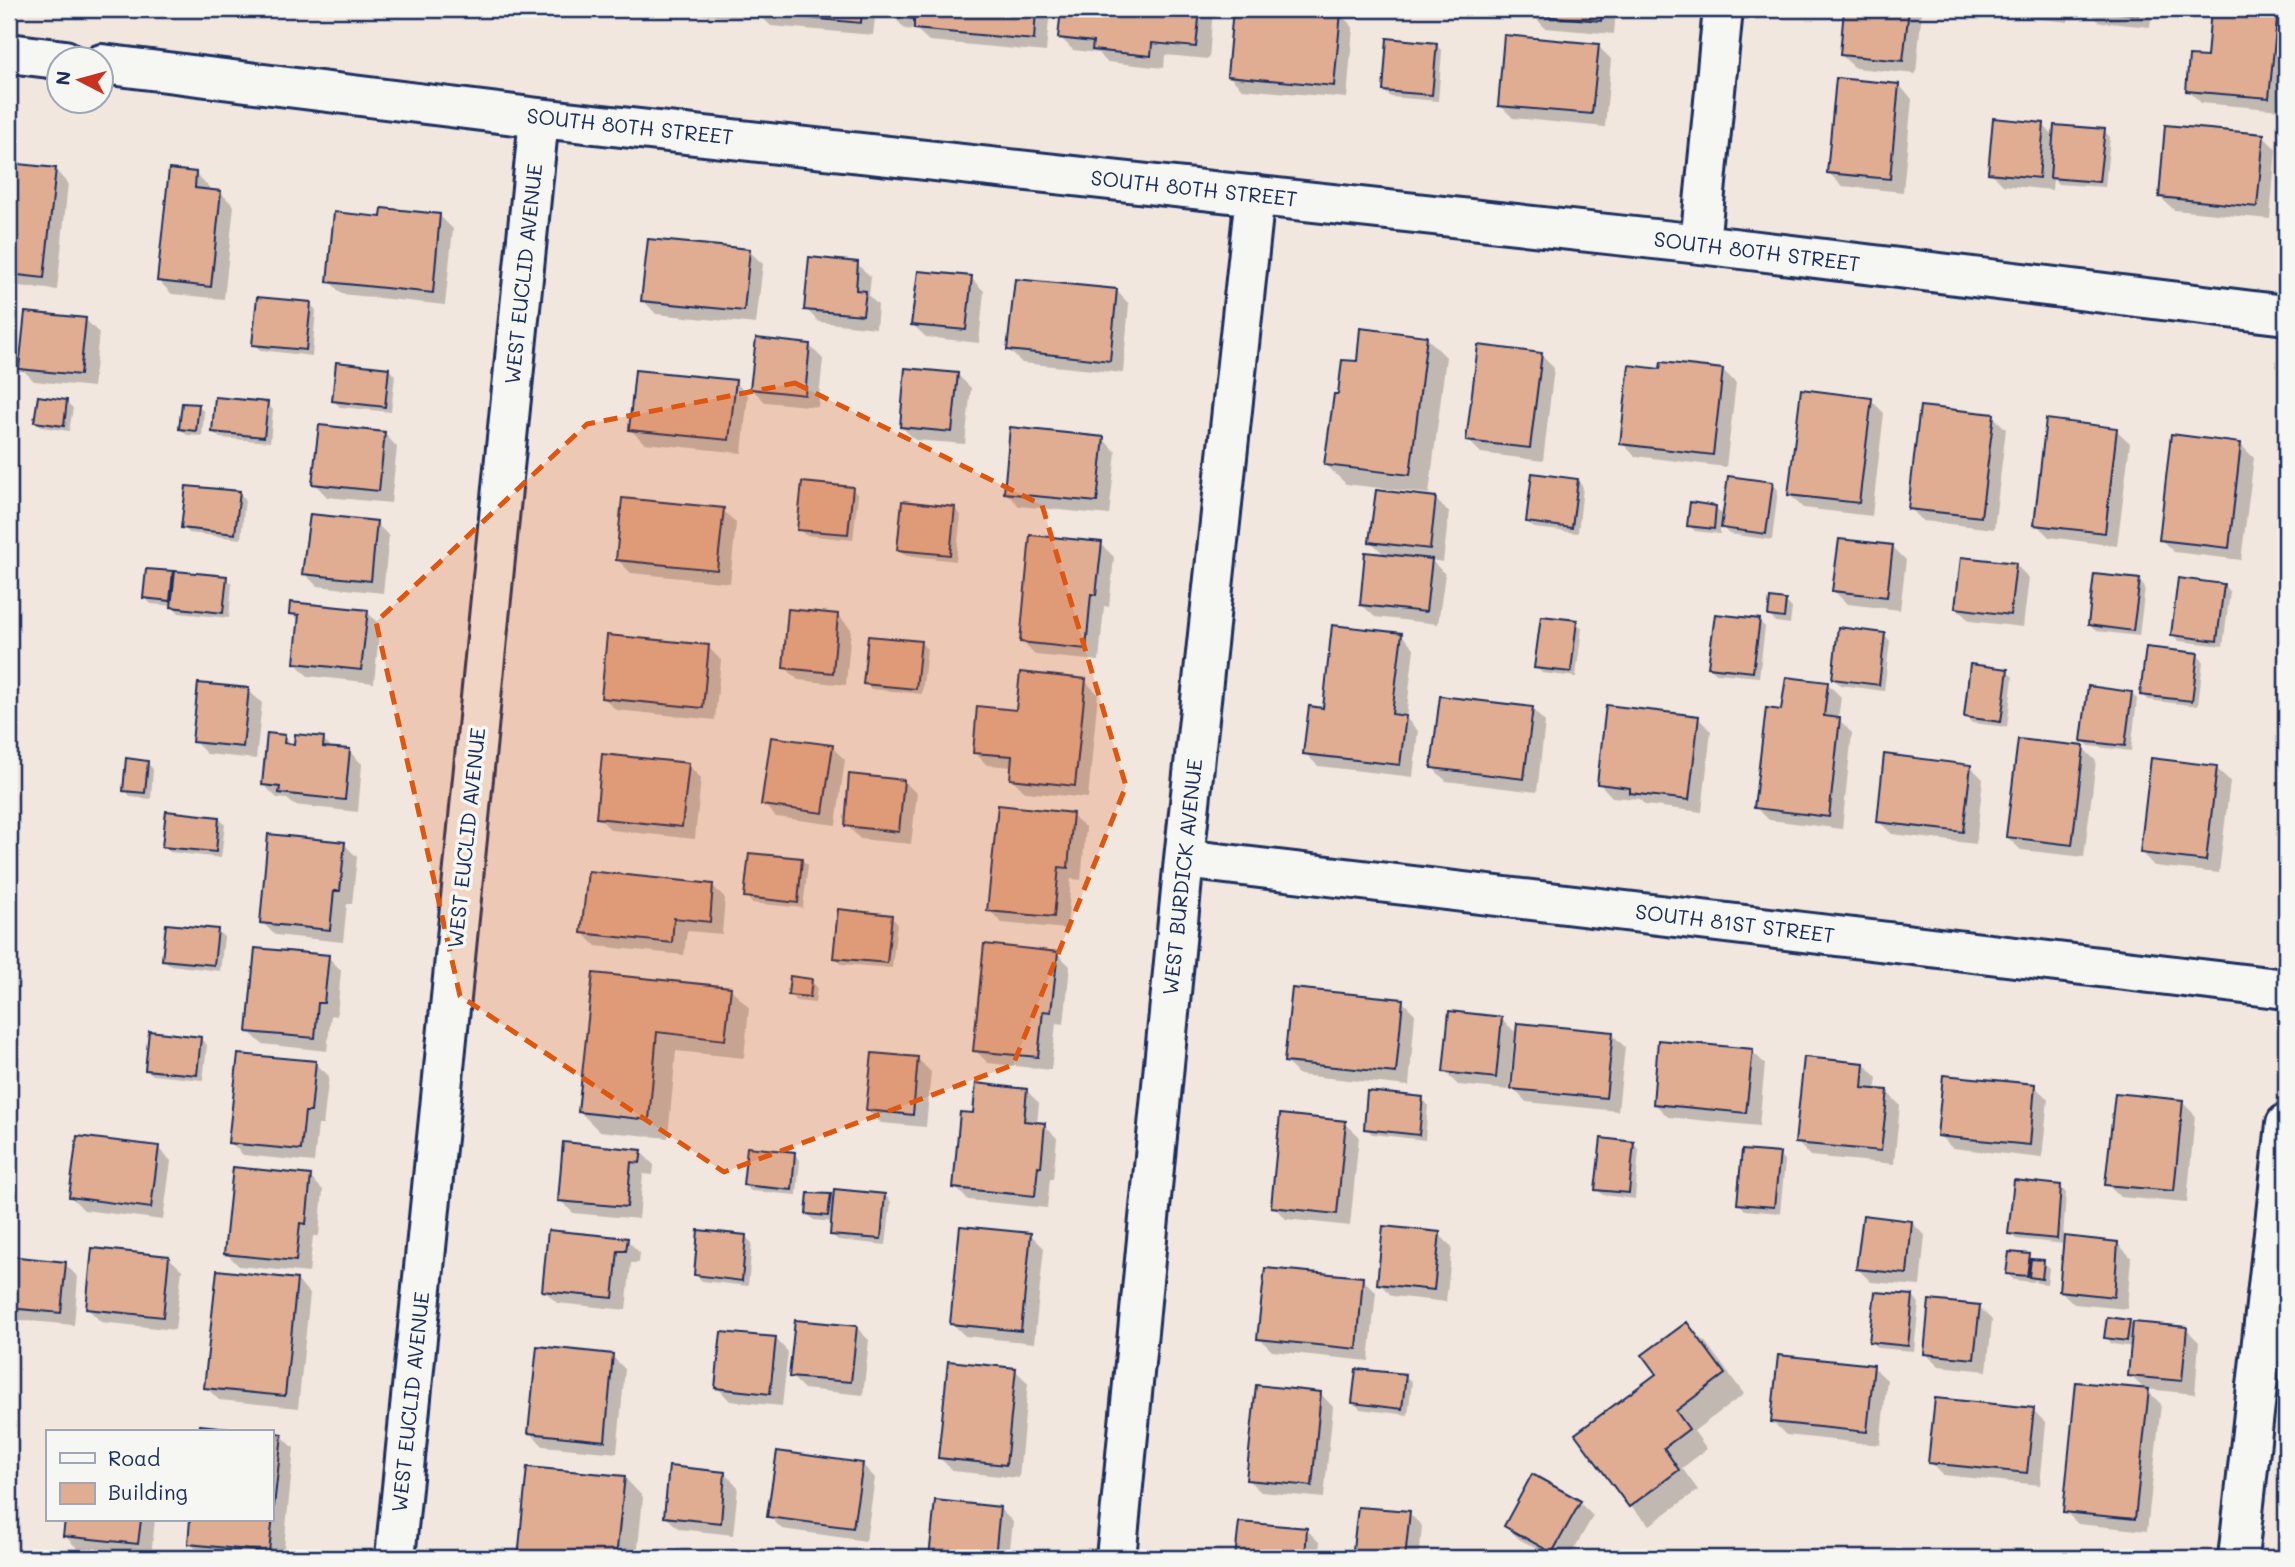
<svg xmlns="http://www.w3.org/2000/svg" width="2295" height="1567" font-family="Mali,sans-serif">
<rect width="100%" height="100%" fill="#f2e7df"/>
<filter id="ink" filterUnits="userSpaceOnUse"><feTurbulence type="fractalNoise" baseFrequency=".0143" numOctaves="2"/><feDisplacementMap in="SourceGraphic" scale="14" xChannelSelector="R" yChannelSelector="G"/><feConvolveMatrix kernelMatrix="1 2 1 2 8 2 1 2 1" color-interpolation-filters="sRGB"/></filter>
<g filter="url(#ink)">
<!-- shadow -->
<path fill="#0003" d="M669,9H743L742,18L672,12Z
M758,9H876L873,35L771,26L758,13Z
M892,9H1050L1046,52L929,41L917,30L905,29L892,15Z
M1063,9H1213L1209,59L1165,55L1164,68L1107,62L1098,53L1073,50L1060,37Z
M1235,9H1289L1340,14L1353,27L1347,98L1242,89L1228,75Z
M1533,9H1616L1614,34L1545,28L1532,14Z
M1845,9H1922L1916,74L1855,68L1841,55Z
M2007,9H2069L2068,22L2015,16Z
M2086,9H2152L2150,27L2099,22Z
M2213,9H2286V68L2282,110L2201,103L2188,90L2208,59Z
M1436,45L1442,51L1438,101L1391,97L1384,91Z
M1598,46L1611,59L1605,127L1513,118L1500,105Z
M1899,85L1912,99L1903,192L1842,186L1829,173Z
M2043,125L2055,137L2104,131L2110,137L2105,187L2058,184L2053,179L2052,190L2003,185L1990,172Z
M2263,136L2276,149L2270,219L2174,210L2160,197Z
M9,165L55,170L68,183L57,290L9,285Z
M196,174L209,187L208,191L221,193L234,206L224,299L172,294L159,281Z
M440,216L453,229L445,305L342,294L329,281L383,219Z
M749,251L763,264L756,324L656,314L643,300Z
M857,264L871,277L869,296L878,305L876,328L819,322L806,309Z
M971,278L984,291L979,343L926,337L912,324Z
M1116,290L1129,304L1123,373L1022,363L1009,350Z
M310,304L316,310L312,356L260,350L254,344Z
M86,320L99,333L93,387L34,381L21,368Z
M1426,337L1446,357L1429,494L1346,484L1326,465L1340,396Z
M810,346L823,359L818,407L765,402L752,389Z
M1541,355L1554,368L1543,461L1481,453L1468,440Z
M388,369L395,375L391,412L340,407L333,400Z
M1723,370L1736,383L1726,467L1635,456L1622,443L1662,371Z
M958,375L971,388L965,444L915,440L902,427Z
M735,382L748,395L742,453L644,443L631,430Z
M1871,400L1884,413L1872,516L1803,508L1790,495Z
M66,402L73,408L69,431L42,427L36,421Z
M267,404L273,410L270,442L220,438L213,432Z
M198,406L204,412L202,436L187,435L181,429Z
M1993,416L2006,429L1994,529L1923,521L1910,508Z
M2116,430L2130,443L2117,546L2049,537L2036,524Z
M384,433L397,447L391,503L327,497L314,483Z
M1103,439L1116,452L1109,515L1019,506L1006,493Z
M2241,445L2254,458L2241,560L2174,552L2160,539Z
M1577,480L1583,487L1578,533L1534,528L1528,522Z
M1772,483L1778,490L1772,540L1729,534L1720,525V534L1695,531L1689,525L1715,507L1724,516Z
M852,489L858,495L853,540L805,535L799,529Z
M239,493L245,499L241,539L189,533L183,527Z
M1435,499L1449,512L1443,562L1431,560L1445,574L1438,624L1375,617L1361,604L1386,556L1371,542Z
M954,508L961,515L956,561L905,555L898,549Z
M723,510L736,523L730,583L631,573L618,560Z
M376,523L389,536L383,593L317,586L304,573Z
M1101,544L1114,557L1109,607L1104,606L1099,661L1035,655L1022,642Z
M1893,547L1906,560L1900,610L1847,604L1834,591Z
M2016,565L2029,578L2023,627L1970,621L1956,608Z
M173,573L176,577L226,578L232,584L229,618L179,613L173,606L151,604L145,598Z
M2139,581L2145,587L2139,636L2096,631L2089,625Z
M2223,585L2230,592L2223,646L2179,641L2173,635Z
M1786,602L1792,608L1790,624L1776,622L1770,616Z
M367,612L380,625L374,683L308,676L295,663L300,622L291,613Z
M838,615L851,629L846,685L798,680L785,667Z
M1759,621L1765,627L1759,677L1716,673L1710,667Z
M1576,622L1582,628L1576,677L1542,673L1536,667Z
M1401,634L1414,648L1406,718L1418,731L1413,777L1318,766L1305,753L1324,710Z
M1884,634L1890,641L1884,691L1840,685L1834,679Z
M921,643L927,649L922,694L871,689L865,683Z
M708,647L721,660L715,720L616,710L603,697Z
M2197,655L2203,661L2198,706L2148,700L2142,694Z
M2007,671L2013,677L2007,727L1972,723L1965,716Z
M1085,681L1098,694L1088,798L1025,792L1012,779L1013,767L987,765L974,752L1018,712Z
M1828,684L1841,697L1838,719L1852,733L1842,829L1769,820L1756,807L1783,712Z
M248,690L262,703L256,759L207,754L194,741Z
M2131,693L2137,699L2131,751L2089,746L2083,740Z
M1532,709L1545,722L1537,792L1446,781L1433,768Z
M1698,718L1711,731L1702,812L1645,805L1639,799L1612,797L1599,783Z
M284,737L293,745L323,739L334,750L349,751L362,764L358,812L294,805L287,799L277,798L264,785Z
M832,747L845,760L836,825L776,817L763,804Z
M2083,748L2096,761L2084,857L2021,850L2007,837Z
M147,763L153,769L151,799L131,797L125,790Z
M688,765L701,778L695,839L611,830L598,817Z
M1970,766L1983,779L1976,844L1892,834L1878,821Z
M2216,768L2230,781L2219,873L2154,866L2141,852Z
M904,781L917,794L911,844L860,839L847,825Z
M1072,815L1086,828L1081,880L1071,879L1067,929L1002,923L989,910Z
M219,818L225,825L221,858L170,852L164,846Z
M344,844L357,857L352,904H347L343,942L275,935L262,922Z
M801,859L808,865L803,908L752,903L746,896Z
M712,885L725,898L722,934L687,931L684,955L596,946L583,933Z
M891,917L897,923L892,968L841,964L835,957Z
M217,931L224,937L220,971L170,965L164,959Z
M1057,953L1070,966L1064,1024L1056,1023L1051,1070L988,1063L975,1050Z
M328,957L341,970L337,1016L331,1015L327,1051L262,1044L248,1031Z
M595,975L730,988L749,1008L744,1058L676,1051L668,1138L599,1131L580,1112Z
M811,981L817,987L815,1003L796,1001L790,994Z
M1402,1001L1415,1014L1409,1086L1299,1075L1286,1062Z
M1502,1019L1515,1032L1509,1090L1458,1085L1445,1072Z
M1612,1034L1625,1047L1618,1111L1526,1102L1513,1088Z
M200,1038L207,1045L203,1080L153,1075L147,1069Z
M1752,1051L1765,1064L1759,1126L1668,1117L1654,1103Z
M918,1059L931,1072L926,1127L881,1123L867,1109Z
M315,1063L329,1076L323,1125H318L314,1162L243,1155L230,1142Z
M1864,1064L1877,1078L1875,1091L1887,1092L1900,1105L1894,1164L1810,1156L1797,1142Z
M2034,1086L2048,1099L2042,1158L1952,1148L1939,1135Z
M1026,1090L1039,1103L1037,1124L1044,1125L1057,1138L1053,1179H1050L1047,1208L968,1200L955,1187L975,1115Z
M1422,1098L1428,1105L1425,1140L1372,1134L1366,1128Z
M2182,1102L2195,1115L2187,1203L2120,1197L2107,1184Z
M1345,1123L1359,1136L1350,1226L1286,1219L1273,1206Z
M1633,1143L1639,1150L1635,1199L1603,1195L1597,1189Z
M158,1148L171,1161L163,1220L84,1210L71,1197Z
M641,1152L654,1165L653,1175L643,1174L639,1219L573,1213L560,1200Z
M794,1154L800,1160L797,1195L751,1191L745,1185Z
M1779,1155L1785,1161L1780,1213L1745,1210L1739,1203Z
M310,1177L323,1190L319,1236H313L309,1273L239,1266L226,1253Z
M2060,1186L2066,1193L2063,1238L2117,1243L2131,1257L2127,1309L2074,1304L2061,1291L2065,1244L2016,1239L2010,1233Z
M885,1195L891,1202L886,1245L838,1240L831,1234L833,1222L814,1220L807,1213L830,1196L835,1201Z
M1911,1222L1925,1235L1920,1286L1871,1282L1858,1269Z
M1439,1234L1452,1247L1446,1302L1392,1296L1379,1283Z
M1031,1235L1044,1248L1034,1343L965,1336L952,1323Z
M745,1236L752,1243L748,1286L702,1281L696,1275Z
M627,1240L640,1253L639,1263H631L626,1310L557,1303L544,1290Z
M2029,1256L2035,1261L2043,1262L2049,1268L2047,1284L2037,1283L2033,1279V1282L2014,1280L2008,1274Z
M168,1257L182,1270L175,1330L101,1322L88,1309Z
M11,1258L65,1264L78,1277L74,1325L19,1320L9,1310Z
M1362,1279L1376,1292L1369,1361L1272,1351L1259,1338Z
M297,1280L310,1294L298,1408L219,1400L206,1387Z
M1913,1297L1919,1303L1914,1351L1877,1348L1871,1341Z
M1979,1307L1992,1320L1987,1371L1939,1366L1925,1353Z
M2129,1321L2135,1327L2186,1329L2199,1342L2195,1394L2146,1389L2161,1404L2147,1531L2078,1524L2065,1511L2145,1390L2130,1375L2133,1347L2112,1344L2106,1337Z
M1687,1324L1706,1343L1744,1394L1694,1431L1707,1449L1682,1468L1698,1490L1650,1525L1630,1506L1659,1374Z
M856,1327L869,1340L863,1395L804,1389L791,1376Z
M775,1338L788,1352L782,1406L730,1401L717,1387Z
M612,1356L625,1369L617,1453L543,1446L530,1432Z
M1873,1367L1887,1380L1880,1445L1786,1435L1773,1422Z
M1015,1370L1028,1383L1019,1478L953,1471L940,1458Z
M1405,1376L1412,1382L1408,1415L1360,1409L1354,1403Z
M1320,1393L1333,1407L1324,1498L1261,1492L1247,1479Z
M2033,1410L2046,1423L2040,1485L1943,1475L1930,1462Z
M281,1435L294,1448L283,1558L203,1556L190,1543L192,1520H271Z
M862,1464L875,1478L866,1541L782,1529L769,1516Z
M528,1468L624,1477L643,1497L637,1558H519Z
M725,1473L738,1487L733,1535L679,1529L665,1516Z
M936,1502L999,1508L1013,1522L1009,1558H930Z
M1580,1503L1593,1516L1569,1558H1554L1519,1539L1506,1526Z
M1359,1508L1409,1513L1422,1526L1419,1558H1354Z
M66,1520H155L151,1556L78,1549L65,1536Z
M1240,1523L1307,1530L1320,1543L1318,1558H1237Z"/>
<!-- building -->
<path fill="#e0ad93" stroke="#1b2f5e" stroke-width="2" d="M757,9H862L861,23L756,13Z
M891,9H1036L1034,40L914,29V19L890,16Z
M1061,9H1200L1196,47L1152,43L1151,56L1092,50L1093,42L1058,38Z
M1233,9H1307L1341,12L1334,86L1227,76Z
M1531,9H1603L1601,21L1530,15Z
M1844,9H1909L1903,61L1840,55Z
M2085,9H2138V15Z
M2211,9H2278L2269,98L2186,91L2189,56L2207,57Z
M1504,35L1599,44L1592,114L1498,106Z
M1387,38L1437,43L1432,95L1383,91Z
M1836,78L1899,84L1890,179L1827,173Z
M1993,118L2044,123L2039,178L1988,173Z
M2054,125L2105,129L2099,182L2050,178Z
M2165,125L2264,134L2257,207L2159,197Z
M9,163L56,168L44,278L9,274Z
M169,169L196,172L195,188L221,191L211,287L157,281Z
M382,208L440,214L433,293L327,282L334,212L381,217Z
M648,239L750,249L744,311L641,301Z
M809,257L858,262L856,290L866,291L863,315L804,310Z
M918,271L972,276L966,330L911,325Z
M1015,279L1117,289L1110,361L1007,350Z
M257,297L311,302L306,350L252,345Z
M25,312L86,318L80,375L19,369Z
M1360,328L1427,336L1410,475L1324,465L1334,394H1338L1342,360L1357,361Z
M756,338L810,344L805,395L750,389Z
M1478,345L1542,353L1530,448L1466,441Z
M336,362L389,368L385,407L332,401Z
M1661,362L1723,369L1713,455L1620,444L1629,365L1660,369Z
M905,368L958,373L952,432L900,427Z
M635,370L736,380L729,440L629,430Z
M1801,389L1872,398L1859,503L1788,495Z
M38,396L67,400L64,426L34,422Z
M215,397L268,402L264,437L212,432Z
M182,403L199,404L196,431L179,429Z
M1920,406L1994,414L1981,517L1908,509Z
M2046,419L2117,428L2105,533L2034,525Z
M319,425L385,432L379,491L312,484Z
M1010,427L1104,437L1097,502L1004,493Z
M2171,434L2241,443L2229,548L2159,540Z
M1532,473L1578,479L1572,528L1526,522Z
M1728,476L1773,482L1766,534L1721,528Z
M802,482L853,487L848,534L797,530Z
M186,486L240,491L235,534L181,528Z
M1376,490L1436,497L1430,549L1369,542Z
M622,498L724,508L717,570L616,560Z
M902,501L955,507L950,555L897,550Z
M1690,502L1716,506L1714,529L1687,526Z
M310,514L377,521L371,581L302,574Z
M1030,535L1102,542L1096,595L1091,594L1086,649L1020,642Z
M1839,539L1893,545L1887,597L1832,591Z
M1365,552L1432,559L1426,612L1360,605Z
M1961,557L2016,563L2010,615L1955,608Z
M146,569L173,571L170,601L143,598Z
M175,571L227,576L223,613L171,607Z
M2094,574L2140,579L2133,631L2088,625Z
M2178,578L2224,584L2217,641L2171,635Z
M1770,598L1786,600L1784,618L1768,616Z
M290,602L368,610L361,670L294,663L299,615L289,614Z
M788,609L838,614L833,673L783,668Z
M1715,614L1760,619L1753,672L1708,667Z
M1541,616L1577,620L1571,672L1534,668Z
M1332,625L1402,633L1392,714L1406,716L1400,765L1303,754L1309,706L1323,708Z
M1838,627L1885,633L1879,685L1832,679Z
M607,635L709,645L703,708L601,698Z
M868,636L921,641L916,689L863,684Z
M2146,647L2198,653L2192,701L2140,695Z
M1970,664L2008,669L2001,722L1964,717Z
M1020,672L1086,679L1075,786L1010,779L1012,756L973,753L977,706L1016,710Z
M1786,677L1828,682L1824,716L1840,718L1829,817L1754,808L1766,708L1781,710Z
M198,683L249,688L243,747L192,742Z
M2088,686L2132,692L2125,746L2081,741Z
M1440,696L1533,707L1524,779L1431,768Z
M1606,705L1699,716L1689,800L1630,793V788L1597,784Z
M267,733L285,735L284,743L294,744L295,734L324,737L323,747L350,749L345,800L279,793L280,787L262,785Z
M771,737L833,745L823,813L761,805Z
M2018,739L2084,746L2072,845L2006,837Z
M602,754L689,763L682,827L596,818Z
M1884,754L1971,765L1963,832L1877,822Z
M126,758L148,761L145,793L123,791Z
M2151,758L2217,766L2206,861L2140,853Z
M849,774L904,780L899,832L845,826Z
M998,805L1073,813L1068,868L1059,867L1054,917L987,911Z
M166,811L219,817L216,852L162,847Z
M268,834L345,842L340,891H334L330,930L260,923Z
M749,853L802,858L798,903L744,897Z
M588,871L713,884L710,922L674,918L672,943L581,933Z
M838,909L892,915L887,963L833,958Z
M166,924L218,929L214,965L162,960Z
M984,944L1058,952L1051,1012L1043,1011L1038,1057L973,1051Z
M255,948L329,955L324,1003H318L315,1038L247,1032Z
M593,973L731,987L725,1040L657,1032L649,1120L578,1112Z
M790,976L812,979L810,997L788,995Z
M1292,988L1403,999L1396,1073L1284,1062Z
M1449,1011L1502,1017L1496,1078L1443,1072Z
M1517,1023L1613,1032L1606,1098L1511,1089Z
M149,1031L201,1037L197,1075L145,1070Z
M1658,1040L1753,1049L1746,1113L1653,1104Z
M872,1053L918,1057L913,1115L866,1110Z
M238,1054L316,1061L311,1112H305L301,1150L228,1143Z
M1804,1057L1864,1063L1862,1088L1888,1090L1881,1151L1795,1143Z
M1943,1075L2035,1084L2030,1145L1937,1136Z
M976,1083L1027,1089L1024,1121L1045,1123L1041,1167L1038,1166L1035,1196L953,1188L960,1112L973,1113Z
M1367,1091L1423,1097L1419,1135L1364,1129Z
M2115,1093L2183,1100L2174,1191L2105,1185Z
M1280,1114L1346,1121L1337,1214L1271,1207Z
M77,1136L159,1146L151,1208L69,1197Z
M1601,1138L1634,1142L1629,1193L1595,1190Z
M563,1142L642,1150L640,1163L631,1162L627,1207L558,1201Z
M747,1147L795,1152L792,1190L743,1185Z
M1742,1150L1780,1153L1774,1207L1737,1204Z
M233,1167L311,1175L306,1224L300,1223L296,1261L224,1254Z
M2014,1180L2061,1185L2057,1239L2008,1234Z
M834,1189L885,1194L881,1239L830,1235Z
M808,1193L831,1194L828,1216L806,1214Z
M1863,1215L1912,1221L1907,1274L1856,1269Z
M960,1226L1031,1233L1021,1331L950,1324Z
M1383,1226L1440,1232L1434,1290L1377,1284Z
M548,1230L628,1238L626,1251H618L613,1298L542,1291Z
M698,1230L746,1235L742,1281L694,1275Z
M2064,1236L2118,1242L2114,1297L2059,1291Z
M92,1248L169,1256L163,1317L86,1309Z
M2009,1252L2030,1254L2027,1276L2006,1274Z
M9,1256L66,1262L61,1313L9,1308Z
M2031,1259L2044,1260L2042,1279L2029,1277Z
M1265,1268L1363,1277L1357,1349L1257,1339Z
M217,1270L297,1279L285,1396L204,1388Z
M1875,1292L1913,1295L1908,1346L1869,1342Z
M1929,1300L1980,1305L1974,1359L1924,1354Z
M2107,1317L2130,1320L2127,1341L2104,1338Z
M795,1320L857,1326L851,1382L789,1377Z
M1687,1322L1725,1374L1676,1411L1689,1429L1664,1448L1679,1470L1629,1507L1575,1434L1656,1374L1642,1355Z
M2133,1322L2187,1327L2182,1381L2128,1376Z
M721,1332L776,1337L770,1394L715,1388Z
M537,1346L613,1354L605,1441L528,1433Z
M1778,1355L1874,1365L1867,1432L1771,1422Z
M948,1361L1016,1368L1006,1465L938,1458Z
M1356,1369L1406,1374L1402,1409L1352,1403Z
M2076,1382L2149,1389L2135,1519L2063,1512Z
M1256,1385L1321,1392L1312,1486L1246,1480Z
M1935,1398L2034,1408L2027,1473L1928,1463Z
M200,1425L269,1432H200Z
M271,1432L282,1434L269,1552L188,1544L190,1520H271Z
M777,1451L863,1463L853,1528L767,1517Z
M669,1466L725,1472L721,1523L664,1517Z
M527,1467L625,1476L616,1558H518Z
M1532,1474L1581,1501L1552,1553L1504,1526Z
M935,1500L1000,1507L995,1558H929Z
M1358,1507L1410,1511L1405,1558H1352Z
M65,1520H141L138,1544L63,1536Z
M1239,1522L1307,1528L1305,1558H1235Z"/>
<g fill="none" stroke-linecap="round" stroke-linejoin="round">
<defs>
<path id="minor" d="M9,53L65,60
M102,64L539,118L1700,244L2286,315
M1700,244L1723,9
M1184,859L2286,989
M395,1558L539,118
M1116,1558L1184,859L1255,195
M2238,1558L2286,1124"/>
</defs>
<!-- minor casing -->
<use href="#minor" stroke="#1b2f5e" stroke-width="44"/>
<!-- minor -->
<use href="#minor" stroke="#f6f6f2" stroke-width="38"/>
</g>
</g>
<!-- marked area -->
<path fill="#de5710" fill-opacity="0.2" stroke="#de5710" stroke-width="5" stroke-dasharray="14 9" stroke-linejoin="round" d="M795,383L1042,505L1126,786L1013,1065L724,1172L460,996L376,622L587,424Z"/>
<g text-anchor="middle" stroke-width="7" stroke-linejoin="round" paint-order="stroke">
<!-- street labels -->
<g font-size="21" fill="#1b2f5e" stroke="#f6f6f2">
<text transform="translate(630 127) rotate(6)" y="7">SOUTH 80TH STREET</text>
<text transform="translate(1194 189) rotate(6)" y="7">SOUTH 80TH STREET</text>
<text transform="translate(1757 252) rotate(7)" y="7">SOUTH 80TH STREET</text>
<text transform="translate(524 274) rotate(-84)" y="7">WEST EUCLID AVENUE</text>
<text transform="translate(467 838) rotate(-84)" y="7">WEST EUCLID AVENUE</text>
<text transform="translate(1183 877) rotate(-84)" y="7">WEST BURDICK AVENUE</text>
<text transform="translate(1735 924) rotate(7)" y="7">SOUTH 81ST STREET</text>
<text transform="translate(411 1402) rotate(-84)" y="7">WEST EUCLID AVENUE</text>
</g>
</g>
<!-- margin -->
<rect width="2295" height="1567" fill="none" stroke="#f6f6f2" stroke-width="35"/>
<rect x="18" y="18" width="2260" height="1532" fill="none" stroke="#1b2f5e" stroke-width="2.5" filter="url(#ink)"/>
<!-- legend -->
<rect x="46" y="1430" width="228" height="91" fill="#f6f6f2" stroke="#9ea6b7" stroke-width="2"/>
<rect x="60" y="1453" width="35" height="10" fill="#f6f6f2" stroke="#9ea6b7" stroke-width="2"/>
<text x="108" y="1466" font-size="21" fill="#1b2f5e">Road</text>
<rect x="60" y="1483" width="35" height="21" fill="#e0ad93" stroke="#9ea6b7" stroke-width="2"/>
<text x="108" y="1500" font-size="21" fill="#1b2f5e">Building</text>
<!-- north arrow -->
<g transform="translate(80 80) rotate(276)"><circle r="33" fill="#f6f6f2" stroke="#9ea6b7" stroke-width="2"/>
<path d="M0-5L12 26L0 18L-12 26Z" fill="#c8321e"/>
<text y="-10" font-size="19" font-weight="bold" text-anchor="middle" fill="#1b2f5e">N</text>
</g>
</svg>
